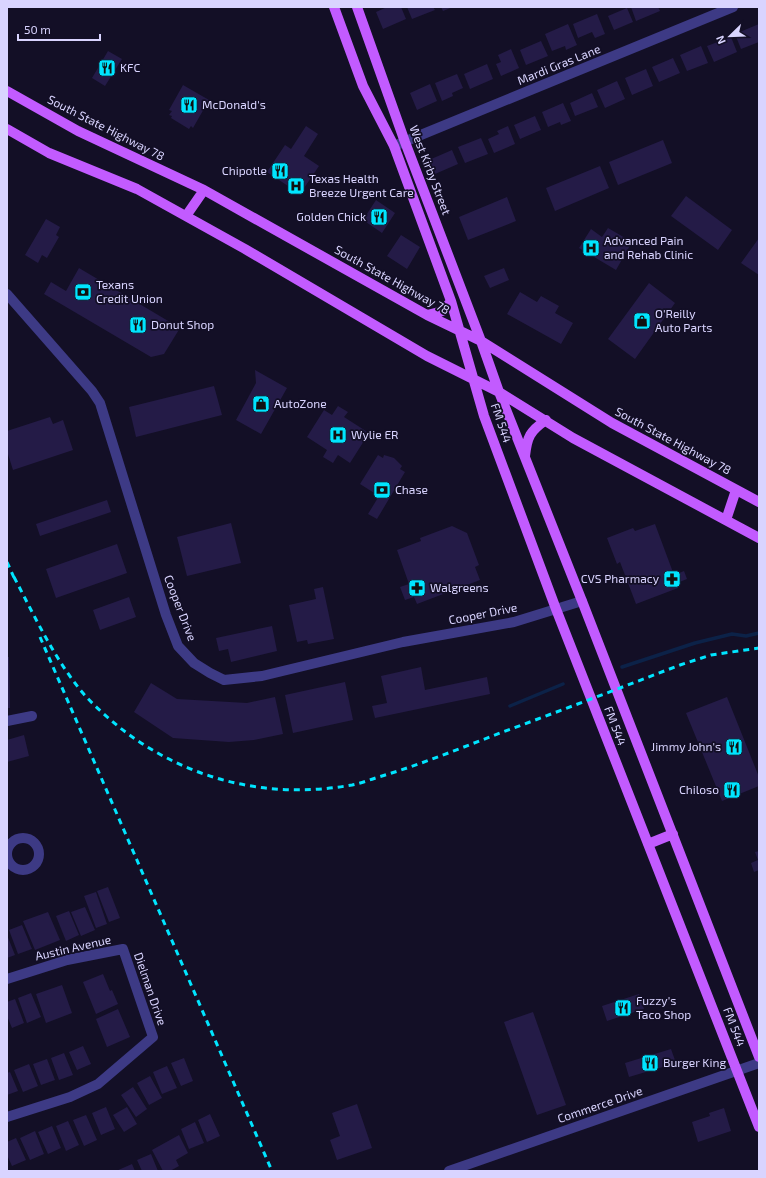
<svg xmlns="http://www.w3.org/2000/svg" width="766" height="1178" font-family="'Exo 2',sans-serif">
<rect width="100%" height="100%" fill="#130f26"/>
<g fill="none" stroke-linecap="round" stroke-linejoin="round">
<!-- stream -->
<path stroke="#0c2248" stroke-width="3.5" d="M622,667L695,643L732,634L746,636L759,633
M510,706L563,684"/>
</g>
<!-- building -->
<path fill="#241b47" d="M387,7H401L406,19L383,29L376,12Z
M407,7H433L435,10L412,19Z
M441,7H453L443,11Z
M631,7H658L660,11L636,21Z
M627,8L633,22L614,30L608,16Z
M597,14L605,34L595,38L592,32L578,38L573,24Z
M568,24L577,45L566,50L565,46L552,51L545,34Z
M759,24V42L741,49L735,34Z
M731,37L737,52L714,62L707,46Z
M541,41L548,56L526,65L520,50Z
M701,46L708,63L687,71L680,55Z
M511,49L519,68L501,76L496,64L501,62L498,55Z
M108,51L122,59L105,86L92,78Z
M673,58L680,73L659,82L652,67Z
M487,64L493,79L470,89L464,74Z
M646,69L653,86L632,95L625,78Z
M457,74L463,88L452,93L453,96L442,101L435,83Z
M617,81L625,99L605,108L597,90Z
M430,84L437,101L417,110L410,93Z
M183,85L209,100L193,128L191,126L189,129L171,118L172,116L169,115L172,111L169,110Z
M592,93L598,107L575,116L570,103Z
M563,103L571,121L561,125L560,122L548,127L542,112Z
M535,116L541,130L520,139L514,125Z
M306,126L318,134L304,156L319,166L300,194L267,172L285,145L291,149Z
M508,126L515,144L494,153L488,139L499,134L497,131Z
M481,138L488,154L465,163L458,147Z
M663,140L672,163L618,185L609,162Z
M452,150L458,164L435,174L429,160Z
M600,166L609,188L555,211L546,188Z
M686,196L732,230L718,250L671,216Z
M507,197L516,221L468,240L459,217Z
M376,200L395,213L382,233L363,220Z
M46,219L60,227L56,235L59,237L47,258L42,255L38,263L25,255Z
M608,228L632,242L616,270L579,248L591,229L602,237Z
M401,235L420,247L407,269L387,256Z
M759,238V275L741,263Z
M79,268L180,328L164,354L151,357L44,294L51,282L66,291Z
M504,268L509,280L490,288L484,276Z
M649,283L675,303L635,359L608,339Z
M520,292L537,302L541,296L559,306L555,313L573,323L561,344L507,314Z
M255,370L287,388L261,434L236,420L256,383Z
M214,386L222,415L136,437L129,407Z
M338,406L348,412L344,417L369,433L350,463L338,455L333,463L323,457L327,450L307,437L324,410L332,415Z
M50,417L53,424L63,420L73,450L13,470L7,451V431Z
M378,455L383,458L384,455L394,458L402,466L400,469L405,472L377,519L368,514L379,496L360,484Z
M107,500L111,512L40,536L36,524Z
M231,523L241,563L187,576L177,537Z
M655,524L674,575L684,571L687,579L677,583L678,588L636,604L620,562L617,564L607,538L633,528L635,531Z
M452,526L467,533L479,565L475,567L480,580L417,604L414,597L405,600L400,587L409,584L397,550L421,541L420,538Z
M117,544L127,573L56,598L46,569Z
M323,587L334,639L308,644L307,640L297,642L289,605L316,599L314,589Z
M129,597L136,617L100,630L93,610Z
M272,626L277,651L231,662L228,649L219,651L216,638Z
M7,657H9L10,708H7Z
M421,667L425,690L487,677L490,694L375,718L372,706L387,703L381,676Z
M345,682L353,720L293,733L285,695Z
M151,683L177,699L247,703L275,697L283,734L254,740L229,742L173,738L134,712Z
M727,697L759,777V786L722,801L686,713Z
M24,735L29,756L7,762V740Z
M759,851V870L754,872L751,863L758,860L755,852Z
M108,887L120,918L109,922L97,891Z
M96,892L107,924L96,928L84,896Z
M85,907L95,930L81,936L71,912Z
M69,911L79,935L66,941L56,916Z
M48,912L60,940L35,950L23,921Z
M22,925L32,949L18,954L9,930Z
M7,935L15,955L7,958Z
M103,974L110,991L112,990L118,1004L96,1014L83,982Z
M62,985L72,1013L46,1023L36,994Z
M31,993L41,1017L27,1023L18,998Z
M639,994L644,1009L607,1021L602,1006Z
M15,999L24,1023L12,1028L7,1016V1002Z
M118,1009L130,1037L107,1047L96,1019Z
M533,1012L566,1105L537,1115L504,1022Z
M83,1046L91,1064L77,1070L69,1052Z
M671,1049L676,1063L629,1077L625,1063Z
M64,1053L73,1075L59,1080L51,1058Z
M184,1058L193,1081L181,1086L171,1063Z
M47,1059L55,1080L41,1085L33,1064Z
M29,1064L38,1086L23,1092L14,1070Z
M167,1066L177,1088L162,1094L153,1072Z
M10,1072L18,1091L7,1095V1073Z
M150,1076L162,1098L149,1105L137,1083Z
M133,1087L147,1109L136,1117L121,1095Z
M357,1104L372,1148L337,1160L330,1140L340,1136L332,1113Z
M106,1107L115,1129L101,1135L92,1113Z
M127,1107L137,1124L124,1132L113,1115Z
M724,1108L731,1131L698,1142L692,1122L710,1116L709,1113Z
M210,1114L220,1136L207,1142L198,1120Z
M86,1115L97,1140L84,1146L73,1120Z
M68,1121L79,1145L66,1151L56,1126Z
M195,1122L204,1143L189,1149L181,1129Z
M52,1126L61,1148L48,1154L38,1132Z
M35,1131L44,1154L30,1160L20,1138Z
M179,1135L188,1153L176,1160L179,1166L170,1171H163L152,1150Z
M16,1138L26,1160L12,1166L7,1155V1142Z
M151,1154L158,1171H142L137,1160Z
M132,1164L135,1171H116Z"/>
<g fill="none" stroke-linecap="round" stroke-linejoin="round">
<!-- minor -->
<path stroke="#3d3a85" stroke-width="10" d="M394,146L733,7
M7,294L92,391L100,403L166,615L178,646L194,663L210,673L224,680L262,676L403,642L514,622L582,601
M7,721L32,716
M7 854a16 16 0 1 1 32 0a16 16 0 1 1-32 0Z
M7,979L67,960L123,949L153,1037L98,1084L70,1097L7,1117
M449,1171L759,1063"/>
<!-- major -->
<path stroke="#c25bff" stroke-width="10" d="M334,7L363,86L394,146L451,301L484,416L556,609L759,1127
M357,7L405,142L481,341L499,392L582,601L759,1057
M7,91L78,131L204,190L427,315L481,341L612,423L759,502
M7,129L49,153L137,189L245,249L427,356L499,392L573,438L759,538
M186,216L204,190
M427,315L443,311L451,301
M525,456C527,437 530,431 546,420
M726,520L736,490
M648,844L673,834"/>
<!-- rail -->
<path stroke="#00e5ff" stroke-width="3" stroke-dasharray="6 5" stroke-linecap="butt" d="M7,562L16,582
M14,577C35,617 54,658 82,692C93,705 106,716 119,727C186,780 268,800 352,785C362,783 372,779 382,776C422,764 461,748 500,733C560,711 620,688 680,665L711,655L759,648
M40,637L272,1171"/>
</g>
<!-- icons -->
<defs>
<symbol id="restaurant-square" viewBox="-11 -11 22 22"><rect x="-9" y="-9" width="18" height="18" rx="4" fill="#00e5ff" stroke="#130f26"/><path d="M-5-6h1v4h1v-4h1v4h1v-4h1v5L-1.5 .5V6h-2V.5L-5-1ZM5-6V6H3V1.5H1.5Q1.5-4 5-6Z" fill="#111"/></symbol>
<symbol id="hospital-square" viewBox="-11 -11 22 22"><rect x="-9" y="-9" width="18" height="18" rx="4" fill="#00e5ff" stroke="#130f26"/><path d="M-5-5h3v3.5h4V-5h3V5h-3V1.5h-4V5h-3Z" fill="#111"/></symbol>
<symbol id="bank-square" viewBox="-11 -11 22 22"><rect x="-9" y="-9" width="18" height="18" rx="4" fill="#00e5ff" stroke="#130f26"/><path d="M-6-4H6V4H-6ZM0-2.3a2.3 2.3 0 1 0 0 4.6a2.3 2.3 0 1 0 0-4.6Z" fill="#111"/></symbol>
<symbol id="shop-square" viewBox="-11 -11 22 22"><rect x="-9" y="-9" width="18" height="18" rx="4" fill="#00e5ff" stroke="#130f26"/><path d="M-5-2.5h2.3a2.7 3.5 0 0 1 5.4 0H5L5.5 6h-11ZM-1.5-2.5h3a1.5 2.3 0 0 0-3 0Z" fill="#111"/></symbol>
<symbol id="pharmacy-square" viewBox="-11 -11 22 22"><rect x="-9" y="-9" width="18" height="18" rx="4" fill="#00e5ff" stroke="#130f26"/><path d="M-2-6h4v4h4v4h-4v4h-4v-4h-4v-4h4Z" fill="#111"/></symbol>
</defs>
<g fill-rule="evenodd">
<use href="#restaurant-square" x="97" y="58" width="20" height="20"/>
<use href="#restaurant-square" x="179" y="95" width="20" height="20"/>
<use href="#restaurant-square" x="270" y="161" width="20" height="20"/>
<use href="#hospital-square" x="286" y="176" width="20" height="20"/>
<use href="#restaurant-square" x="369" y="207" width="20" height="20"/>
<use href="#hospital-square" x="581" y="238" width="20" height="20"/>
<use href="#bank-square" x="73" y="282" width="20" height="20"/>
<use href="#shop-square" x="632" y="311" width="20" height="20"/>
<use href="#restaurant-square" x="128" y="315" width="20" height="20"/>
<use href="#shop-square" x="251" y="394" width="20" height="20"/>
<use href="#hospital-square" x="328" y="425" width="20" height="20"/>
<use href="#bank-square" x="372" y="480" width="20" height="20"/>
<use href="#pharmacy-square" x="662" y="569" width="20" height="20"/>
<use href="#pharmacy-square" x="407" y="578" width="20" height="20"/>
<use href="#restaurant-square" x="724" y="737" width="20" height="20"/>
<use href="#restaurant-square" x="722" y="780" width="20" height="20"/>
<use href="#restaurant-square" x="613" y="998" width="20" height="20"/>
<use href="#restaurant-square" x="640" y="1053" width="20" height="20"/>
</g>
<g text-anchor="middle" stroke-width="3.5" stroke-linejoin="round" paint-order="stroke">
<!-- street labels -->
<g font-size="12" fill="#d9d4ff" stroke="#130f26">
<text transform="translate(559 65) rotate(-22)" y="4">Mardi Gras Lane</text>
<text transform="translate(106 128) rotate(27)" y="4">South State Highway 78</text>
<text transform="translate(430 170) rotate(69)" y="4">West Kirby Street</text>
<text transform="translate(392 280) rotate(29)" y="4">South State Highway 78</text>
<text transform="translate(501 423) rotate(71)" y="4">FM 544</text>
<text transform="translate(673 441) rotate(28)" y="4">South State Highway 78</text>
<text transform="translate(180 608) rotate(69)" y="4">Cooper Drive</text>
<text transform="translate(483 614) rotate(-11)" y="4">Cooper Drive</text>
<text transform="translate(615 726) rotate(69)" y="4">FM 544</text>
<text transform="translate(73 948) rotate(-13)" y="4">Austin Avenue</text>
<text transform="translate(150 989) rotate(71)" y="4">Dielman Drive</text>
<text transform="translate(734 1027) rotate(69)" y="4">FM 544</text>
<text transform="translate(600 1105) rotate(-19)" y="4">Commerce Drive</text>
</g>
<!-- poi labels -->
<g font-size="12" fill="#d9d4ff" stroke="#130f26" text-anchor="start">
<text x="120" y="72">KFC</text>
<text x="202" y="109">McDonald's</text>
<text x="267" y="175" text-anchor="end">Chipotle</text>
<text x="309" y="183">Texas Health<tspan x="309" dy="14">Breeze Urgent Care</tspan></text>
<text x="366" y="221" text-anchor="end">Golden Chick</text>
<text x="604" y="245">Advanced Pain<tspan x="604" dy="14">and Rehab Clinic</tspan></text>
<text x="96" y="289">Texans<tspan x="96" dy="14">Credit Union</tspan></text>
<text x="655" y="318">O'Reilly<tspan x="655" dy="14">Auto Parts</tspan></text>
<text x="151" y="329">Donut Shop</text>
<text x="274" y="408">AutoZone</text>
<text x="351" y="439">Wylie ER</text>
<text x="395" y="494">Chase</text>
<text x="659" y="583" text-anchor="end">CVS Pharmacy</text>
<text x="430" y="592">Walgreens</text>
<text x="721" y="751" text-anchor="end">Jimmy John's</text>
<text x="719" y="794" text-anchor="end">Chiloso</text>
<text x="636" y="1005">Fuzzy's<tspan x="636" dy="14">Taco Shop</tspan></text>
<text x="663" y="1067">Burger King</text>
</g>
</g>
<!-- border -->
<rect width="766" height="1178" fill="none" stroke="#d9d4ff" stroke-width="16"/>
<!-- north arrow -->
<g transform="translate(730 36) rotate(247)" stroke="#130f26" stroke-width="3" paint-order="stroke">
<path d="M0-3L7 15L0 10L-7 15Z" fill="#d9d4ff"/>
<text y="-6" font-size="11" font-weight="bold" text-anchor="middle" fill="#d9d4ff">N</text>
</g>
<!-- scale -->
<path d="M18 34v6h82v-6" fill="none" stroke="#d9d4ff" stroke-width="2"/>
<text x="24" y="34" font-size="12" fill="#d9d4ff" stroke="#130f26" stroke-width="3" paint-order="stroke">50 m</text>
</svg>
